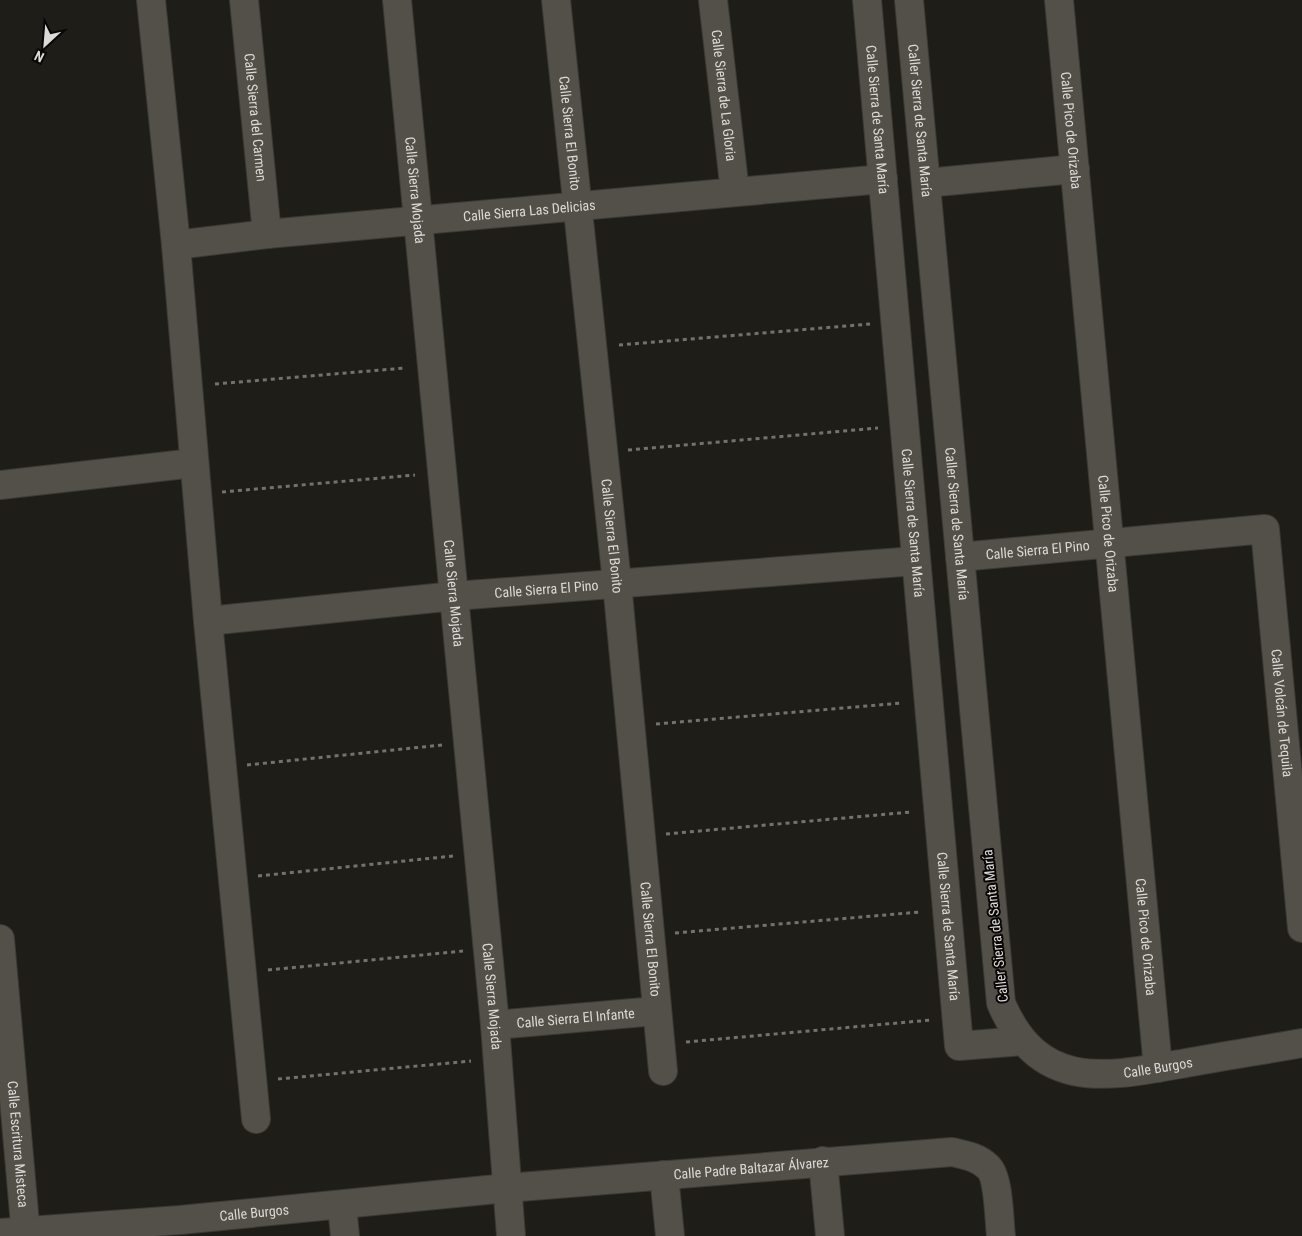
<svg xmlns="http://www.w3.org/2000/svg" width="1302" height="1236" font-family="'Roboto Condensed',sans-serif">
<rect width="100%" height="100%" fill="#1f1d18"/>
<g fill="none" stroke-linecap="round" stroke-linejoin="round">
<defs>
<g id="minor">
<path d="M151,0L176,245L208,621L256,1119"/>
<path id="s1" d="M244,0L267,234"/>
<path id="s2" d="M397,0L495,1025L511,1236"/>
<path id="s3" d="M556,0L617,583L663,1071"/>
<path id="s4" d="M713,0L735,192"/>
<path id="s5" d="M867,0L959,1046L1023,1041"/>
<path id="s6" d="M909,0L1001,1003C1039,1093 1107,1077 1186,1063C1224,1056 1263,1050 1302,1043"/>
<path id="s7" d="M1059,0L1158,1068"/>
<path d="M926,183L1075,169"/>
<path id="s8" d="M176,245L267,234L883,179"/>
<path d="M0,485L194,463"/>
<path id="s9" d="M960,557L1265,529L1302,928"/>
<path id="s10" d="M208,621L455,596L915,561"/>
<path id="s11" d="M0,939L26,1236"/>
<path id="s12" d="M495,1025L656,1011"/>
<path d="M823,1161L830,1236"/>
<path d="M664,1175L670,1236"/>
<path d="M342,1206L345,1236"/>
<path id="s13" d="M0,1233L180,1220L507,1188L952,1152C965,1155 978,1157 988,1167C999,1177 999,1220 1001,1236"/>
</g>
</defs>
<!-- minor casing -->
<use href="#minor" stroke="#3c3a37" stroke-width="30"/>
<!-- path -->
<path stroke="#74726e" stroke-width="3" stroke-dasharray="4 4" stroke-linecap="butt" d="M619,345L870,324
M215,384L405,368
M628,450L878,428
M222,492L415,475
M656,724L902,703
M247,765L442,745
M666,834L911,812
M258,876L453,856
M675,933L920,912
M268,970L463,951
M686,1042L931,1020
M278,1079L471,1061"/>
<!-- minor -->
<use href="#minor" stroke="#525049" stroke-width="28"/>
</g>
<g text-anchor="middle" stroke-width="4" stroke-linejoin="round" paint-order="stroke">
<!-- street labels -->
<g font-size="14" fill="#dcdad7" stroke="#080706">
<text dy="5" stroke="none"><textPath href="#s4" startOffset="96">Calle Sierra de La Gloria</textPath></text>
<text dy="5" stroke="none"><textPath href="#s1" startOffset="118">Calle Sierra del Carmen</textPath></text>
<text dy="5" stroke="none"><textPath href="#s5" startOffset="120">Calle Sierra de Santa María</textPath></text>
<text dy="5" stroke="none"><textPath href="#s6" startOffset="121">Caller Sierra de Santa María</textPath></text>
<text dy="5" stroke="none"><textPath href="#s7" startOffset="131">Calle Pico de Orizaba</textPath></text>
<text dy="5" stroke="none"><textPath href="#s3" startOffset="134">Calle Sierra El Bonito</textPath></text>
<text dy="5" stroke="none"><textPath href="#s2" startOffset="191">Calle Sierra Mojada</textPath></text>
<text dy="5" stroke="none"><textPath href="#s8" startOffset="355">Calle Sierra Las Delicias</textPath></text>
<text dy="5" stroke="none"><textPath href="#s5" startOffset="525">Calle Sierra de Santa María</textPath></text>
<text dy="5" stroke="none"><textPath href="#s6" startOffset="526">Caller Sierra de Santa María</textPath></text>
<text dy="5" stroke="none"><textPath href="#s7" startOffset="536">Calle Pico de Orizaba</textPath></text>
<text dy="5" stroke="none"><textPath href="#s3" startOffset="539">Calle Sierra El Bonito</textPath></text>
<text dy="5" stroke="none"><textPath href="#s9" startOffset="78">Calle Sierra El Pino</textPath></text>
<text dy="5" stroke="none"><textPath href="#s10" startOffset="340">Calle Sierra El Pino</textPath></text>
<text dy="5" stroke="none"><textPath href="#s2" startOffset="596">Calle Sierra Mojada</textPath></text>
<text dy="5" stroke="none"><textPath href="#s9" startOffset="491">Calle Volcán de Tequila</textPath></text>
<text dy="5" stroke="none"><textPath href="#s5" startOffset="930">Calle Sierra de Santa María</textPath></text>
<text transform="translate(995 926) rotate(-96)" y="5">Caller Sierra de Santa María</text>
<text dy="5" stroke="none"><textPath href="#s7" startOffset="941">Calle Pico de Orizaba</textPath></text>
<text dy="5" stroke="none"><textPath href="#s3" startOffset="944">Calle Sierra El Bonito</textPath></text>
<text dy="5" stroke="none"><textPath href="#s2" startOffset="1001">Calle Sierra Mojada</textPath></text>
<text dy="5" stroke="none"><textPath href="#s12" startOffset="81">Calle Sierra El Infante</textPath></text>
<text dy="5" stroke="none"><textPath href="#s6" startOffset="1196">Calle Burgos</textPath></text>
<text dy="5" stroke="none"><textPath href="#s11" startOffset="206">Calle Escritura Misteca</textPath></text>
<text dy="5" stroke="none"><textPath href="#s13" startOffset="754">Calle Padre Baltazar Álvarez</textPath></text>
<text dy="5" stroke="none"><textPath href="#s13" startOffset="255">Calle Burgos</textPath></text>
</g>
</g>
<!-- north arrow -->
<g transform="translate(45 45) rotate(206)" stroke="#080706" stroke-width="4" paint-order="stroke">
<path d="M0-4L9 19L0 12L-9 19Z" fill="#dcdad7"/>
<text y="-8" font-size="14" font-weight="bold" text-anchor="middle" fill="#dcdad7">N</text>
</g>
</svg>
